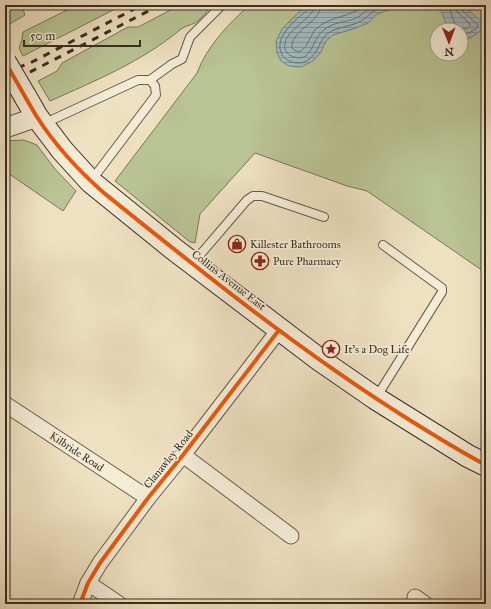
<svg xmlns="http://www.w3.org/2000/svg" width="491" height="609" font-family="'IM FELL Great Primer',serif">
<defs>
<pattern id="water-rules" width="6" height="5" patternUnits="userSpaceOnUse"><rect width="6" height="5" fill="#a0babf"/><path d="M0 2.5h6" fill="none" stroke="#83989b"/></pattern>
</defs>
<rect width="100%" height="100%" fill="#eee1c2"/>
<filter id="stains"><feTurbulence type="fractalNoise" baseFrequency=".005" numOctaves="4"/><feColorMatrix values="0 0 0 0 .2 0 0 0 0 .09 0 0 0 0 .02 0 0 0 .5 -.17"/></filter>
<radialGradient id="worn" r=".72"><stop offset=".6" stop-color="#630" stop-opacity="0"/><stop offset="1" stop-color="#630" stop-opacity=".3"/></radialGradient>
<!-- green -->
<path fill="#b9c393" stroke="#78785a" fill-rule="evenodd" d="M5,5C15,5 22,4 25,15L8,25H5Z
M77,5H123L23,56L19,48L22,39L23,32Z
M180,5H212C207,11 202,18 195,23C191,25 185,26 181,29C143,61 95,81 50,101L38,81L57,71L62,63L128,27H138Z
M250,5H486V273L367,191L347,186L255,153L200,214L195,243L190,242L115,181L197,73C207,46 229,23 250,5ZM437,30H461V54H437Z
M24,140L37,145L55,169L76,191L63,211L5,171V141Z"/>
<!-- water -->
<path fill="url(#water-rules)" stroke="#768280" d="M308,5H403L377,14L368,23L356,28L333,35L326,41L321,52L313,61L301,67L289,66L281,61L277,53L276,41L282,29L301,10Z
M438,5H463L482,22V30L470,38H461V30H448L443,15Z"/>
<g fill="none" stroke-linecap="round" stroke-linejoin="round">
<!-- shore -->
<path stroke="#6c7470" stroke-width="1" d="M310,5L309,9C296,19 271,39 283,56C287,61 293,63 299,63C307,63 315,55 318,48C320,45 321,40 324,37C332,28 343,28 354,24C364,21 367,16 374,11C378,8 384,6 389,5
M315,5C314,20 281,30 285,49C286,53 290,56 294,57C310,62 312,44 319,35C321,32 325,29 328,27C336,22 346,22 354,19C362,16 367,9 374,5
M321,5C320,24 290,30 292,48C304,61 310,34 316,29C331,15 351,18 364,5
M448,5L457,29H467L470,26V24L458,13L455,5
M460,5L462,10L478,25L477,28L469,33L461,34"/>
<defs>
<path id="service" d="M150,80L172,64L182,59L190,37L222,5
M43,124L138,80H150L155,86L156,95L91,181
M193,263L247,200L253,196H262L324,217
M376,398L442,292V288L383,245"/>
<g id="minor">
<path id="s1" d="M5,404L148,498"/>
<path d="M183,455L291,536"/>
<path d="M88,583L119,604"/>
<path d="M415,597L425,604"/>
<path d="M80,604L88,583L100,563L148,498L183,455L279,330"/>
</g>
<path id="tertiary" d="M5,128L37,117"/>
<path id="secondary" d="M25,96L37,117L62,150L91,182L175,250L320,360L375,398L468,456L486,465"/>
</defs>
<!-- service casing -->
<use href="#service" stroke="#665a49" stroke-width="10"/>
<!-- minor casing -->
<use href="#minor" stroke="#665a49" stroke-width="17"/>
<!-- tertiary casing -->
<use href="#tertiary" stroke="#665a49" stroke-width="21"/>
<!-- secondary casing -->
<use href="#secondary" stroke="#382d21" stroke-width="24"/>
<!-- service -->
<use href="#service" stroke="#f4ecd7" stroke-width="8"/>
<!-- minor -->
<use href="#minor" stroke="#f4ecd7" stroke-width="15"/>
<!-- tertiary -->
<use href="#tertiary" stroke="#f4ecd7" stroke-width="19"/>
<!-- secondary -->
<use href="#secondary" stroke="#f4ecd7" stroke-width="22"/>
<!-- rail -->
<path stroke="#382d21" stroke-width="3" stroke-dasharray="7 7" stroke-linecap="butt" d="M5,73L32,62L142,5
M5,85L160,5"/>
<defs>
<path id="secondary-bridge" d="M5,62L25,96"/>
</defs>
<!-- secondary-bridge casing -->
<use href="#secondary-bridge" stroke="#382d21" stroke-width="24" stroke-linecap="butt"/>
<!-- secondary-bridge -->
<use href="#secondary-bridge" stroke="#f4ecd7" stroke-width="22"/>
<defs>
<path id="cycleway" d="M5,62C16,80 26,99 37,117C55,145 79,171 104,193C202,272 301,352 408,419C434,435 459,451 486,465
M80,604L88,583L100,563L148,498L183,455L279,330"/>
</defs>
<!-- cycleway casing -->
<use href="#cycleway" stroke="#f4ecd7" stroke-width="6"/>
<!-- cycleway -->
<use href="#cycleway" stroke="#e8590c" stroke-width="4"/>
</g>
<!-- icons -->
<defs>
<symbol id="shop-ring" viewBox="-11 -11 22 22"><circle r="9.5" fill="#f4ecd7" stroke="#8f2418" stroke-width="1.5"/><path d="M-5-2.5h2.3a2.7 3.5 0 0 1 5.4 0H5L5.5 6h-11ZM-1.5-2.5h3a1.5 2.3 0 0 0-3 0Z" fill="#8f2418"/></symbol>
<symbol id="pharmacy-ring" viewBox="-11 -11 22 22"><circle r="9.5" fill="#f4ecd7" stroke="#8f2418" stroke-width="1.5"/><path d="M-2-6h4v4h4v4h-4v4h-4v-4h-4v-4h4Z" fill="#8f2418"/></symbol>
<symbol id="sight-ring" viewBox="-11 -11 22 22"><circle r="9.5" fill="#f4ecd7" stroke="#8f2418" stroke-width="1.5"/><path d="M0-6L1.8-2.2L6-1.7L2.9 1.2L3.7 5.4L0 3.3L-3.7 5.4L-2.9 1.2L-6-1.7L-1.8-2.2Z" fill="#8f2418"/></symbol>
</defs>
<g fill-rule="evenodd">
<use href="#shop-ring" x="227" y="234" width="20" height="20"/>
<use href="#pharmacy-ring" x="250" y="251" width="20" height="20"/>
<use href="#sight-ring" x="321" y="339" width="20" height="20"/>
</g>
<g text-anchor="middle" stroke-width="3.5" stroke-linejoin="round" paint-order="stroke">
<!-- poi labels -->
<g font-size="11" fill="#382d21" stroke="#f4ecd7" text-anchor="start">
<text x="250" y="248">Killester Bathrooms</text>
<text x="273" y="265">Pure Pharmacy</text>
<text x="344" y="353">It’s a Dog Life</text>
</g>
<!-- street labels -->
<g font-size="11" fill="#382d21" stroke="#f4ecd7">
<text transform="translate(229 280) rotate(38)" y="4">Collins Avenue East</text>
<text dy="4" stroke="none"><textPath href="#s1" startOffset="86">Kilbride Road</textPath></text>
<text transform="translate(168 459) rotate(-51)" y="4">Clanawley Road</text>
</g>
</g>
<!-- margin -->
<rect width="491" height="609" fill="none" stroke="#eee1c2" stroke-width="20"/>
<rect x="6" y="6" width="479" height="597" fill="none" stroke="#382d21" stroke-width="2"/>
<rect x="10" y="10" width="471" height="589" fill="none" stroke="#382d21"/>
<!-- north arrow -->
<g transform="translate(449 42) rotate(179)"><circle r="19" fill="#f4ecd7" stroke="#a9a08e"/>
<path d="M0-3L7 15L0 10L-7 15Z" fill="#8f2418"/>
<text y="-6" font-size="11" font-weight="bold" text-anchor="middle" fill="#382d21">N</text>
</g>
<!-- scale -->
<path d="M24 40v6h116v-6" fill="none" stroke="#382d21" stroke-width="2"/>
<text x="30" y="40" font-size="12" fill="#382d21" stroke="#f4ecd7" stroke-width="3" paint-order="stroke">50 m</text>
<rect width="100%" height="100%" filter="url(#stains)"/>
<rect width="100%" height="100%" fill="url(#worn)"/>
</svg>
